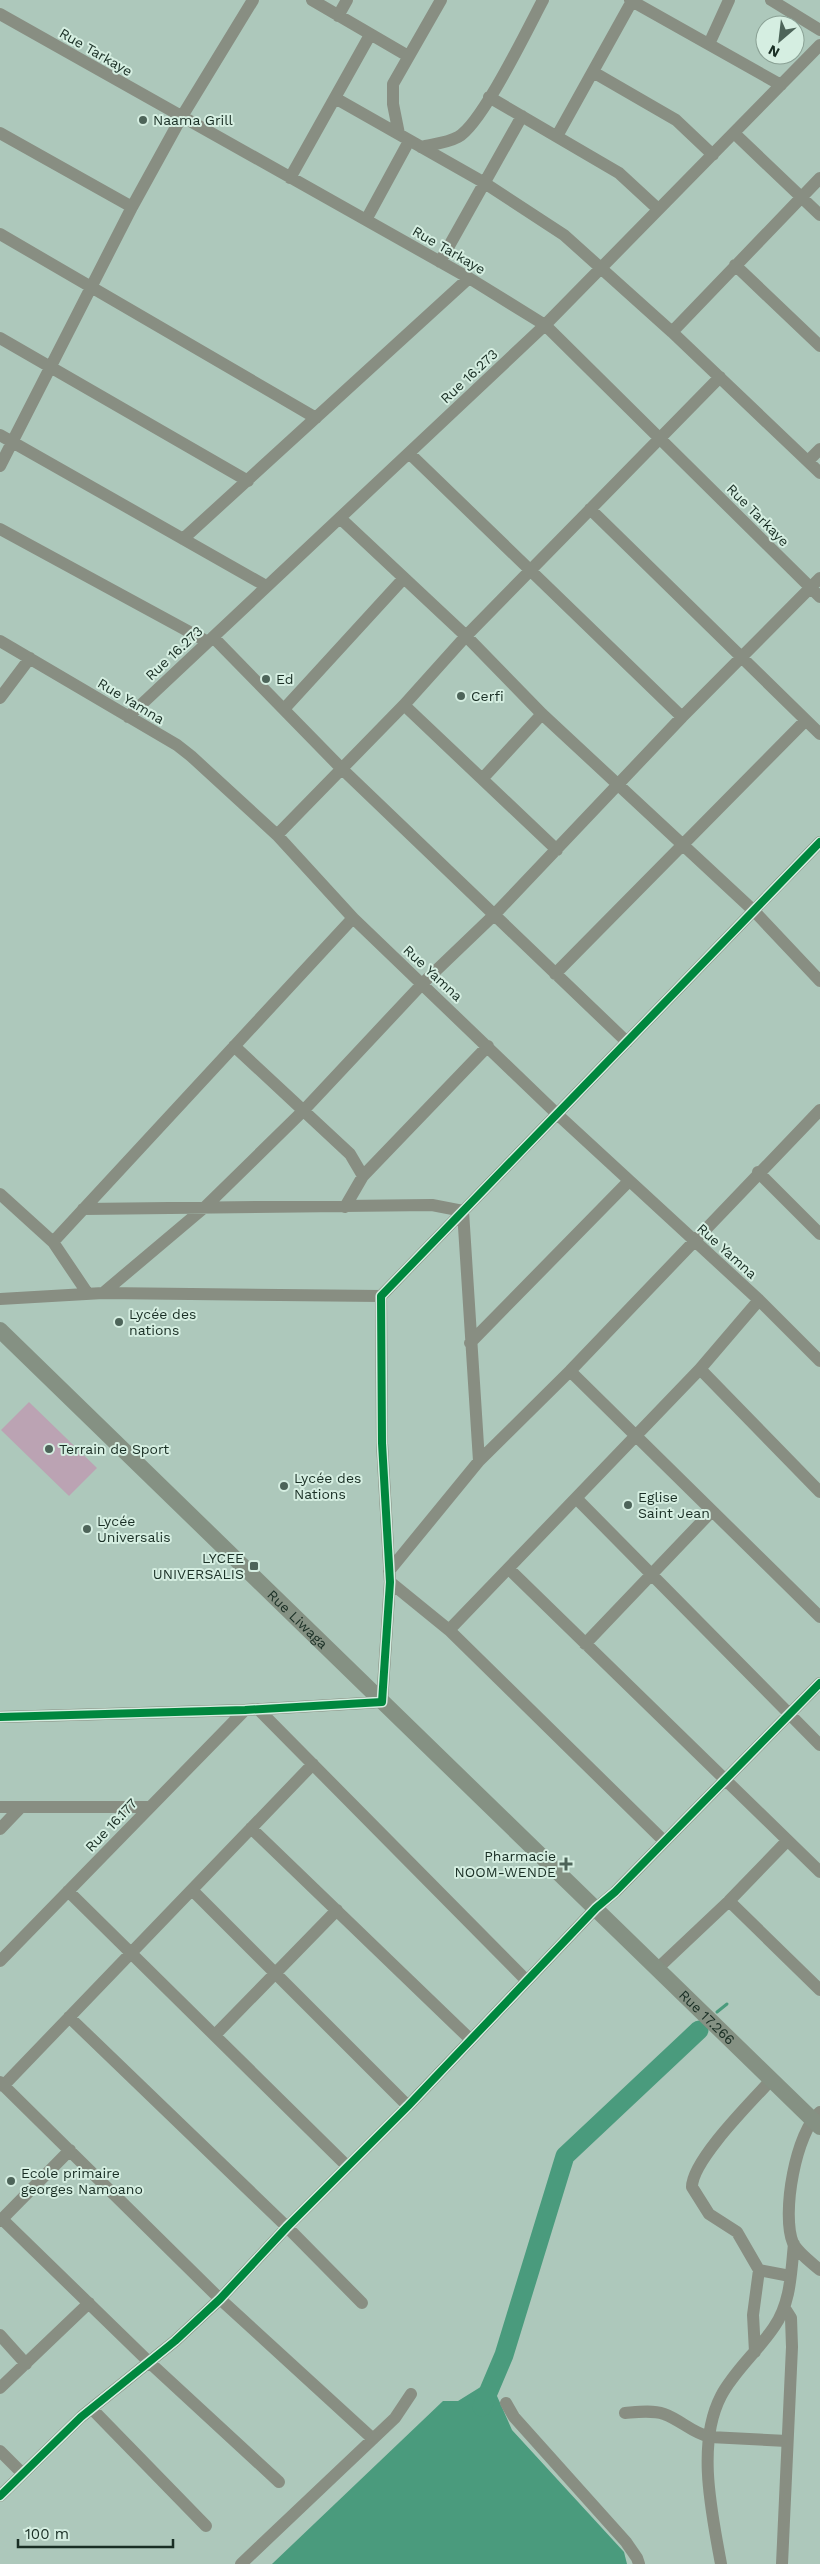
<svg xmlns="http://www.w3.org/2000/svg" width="820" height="2564" font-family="'Work Sans',sans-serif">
<rect width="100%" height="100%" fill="#adc8bb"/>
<!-- green -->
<path fill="#bba3b3" d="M29,1402L97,1468L69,1496L1,1430Z"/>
<!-- water -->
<path fill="#4a9b7d" d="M487,2383L497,2387V2396L512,2430L624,2552L627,2564H272L443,2401H458Z"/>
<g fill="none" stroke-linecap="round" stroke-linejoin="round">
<!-- stream -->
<path stroke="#4a9b7d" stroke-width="3" d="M717,2012L727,2004"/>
<!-- river -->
<path stroke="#4a9b7d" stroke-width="19" d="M482,2407L504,2355L565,2156L699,2030"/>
<!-- minor -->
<path stroke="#888e82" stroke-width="12" d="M312,0L408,56
M630,0L781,85
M771,0L820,30
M0,14L469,278L545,325L820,597
M338,16L347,0
M709,44L729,0
M593,72L676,120L713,155
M489,97L619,173L658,209
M335,98L483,182L564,235L672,332L820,473
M0,133L132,207
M734,133L820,215
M399,134L393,104V84L441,0
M557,136L632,1
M421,147C433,144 447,143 458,137C482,124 528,28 543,0
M290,178L370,35
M366,220L409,141
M0,234L316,418
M440,262L522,116
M735,265L820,346
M672,332L820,178
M0,338L248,481
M0,435L266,586
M409,453L682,717
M808,461L820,449
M0,466L132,207L181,118L253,0
M590,509L820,734
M340,518L466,636L542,714L754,911L820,981
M0,529L208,642
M183,539L469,278
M213,637L341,768L627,1042
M0,641L177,745L191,756L277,835L353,918L557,1114L759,1300L820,1361
M0,698L30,658
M404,705L557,850
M284,709L404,578
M128,717L545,325L820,45
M483,778L542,714
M277,835L404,705L466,636L720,377
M555,974L805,721
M234,1046L350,1154L363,1176L345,1207
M758,1172L820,1234
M363,1176L488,1046
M0,1194L53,1242L88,1294
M83,1209L432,1205L463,1211L479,1461L389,1571
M53,1242L353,918
M103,1293L205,1207L304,1110L423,983L494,915L682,717L820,578
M0,1299L103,1293L381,1296
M470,1343L629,1181
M700,1369L820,1492
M570,1371L820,1617
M479,1461L570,1371L820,1110
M576,1498L820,1745
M509,1569L820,1872
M390,1582L449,1630L664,1841
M449,1630L700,1369L759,1300
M585,1644L712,1511
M258,1709L526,1980
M0,1717L245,1710L382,1702L390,1582L382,1443L381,1296L820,842
M0,1807H149
M251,1828L470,2039
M0,1829L21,1807
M192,1890L408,2106
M68,1891L346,2165
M729,1901L820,1990
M0,1961L245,1710
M658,1968L729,1901L787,1841
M69,2017L287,2227L362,2303
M215,2035L337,1910
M772,2079C753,2100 692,2160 692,2187L709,2214L737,2232L759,2270L790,2276
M0,2082L220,2299L373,2439
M3,2086L313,1764
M820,2112C796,2131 781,2214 793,2243C798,2253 812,2263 820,2270
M2,2219L149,2362L279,2482
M0,2221L70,2150
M0,2335L26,2364
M755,2352L753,2315L759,2270
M0,2388L89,2303
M506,2403L514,2417L626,2542L637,2558L639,2564
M92,2409L206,2526
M625,2413C638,2412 652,2410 664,2414C681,2420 692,2433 710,2437L787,2441
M0,2451L22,2473
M0,2496L81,2417L175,2341L220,2299L287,2227L408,2106L596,1908L615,1892L820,1683
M241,2564L395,2418L411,2394
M721,2564C712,2514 696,2444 721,2396C734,2371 758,2351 774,2327C791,2303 791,2272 794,2244
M782,2564L792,2347L791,2318L784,2307"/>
<!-- major -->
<path stroke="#859183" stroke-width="16" id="s1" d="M0,1330L820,2127"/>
<defs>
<path id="cycleway" d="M0,1717L245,1710L382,1702L390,1582L382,1443L381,1296L820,842
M0,2496L81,2417L175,2341L220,2299L287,2227L408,2106L596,1908L615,1892L820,1683"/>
</defs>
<!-- cycleway casing -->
<use href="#cycleway" stroke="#d5eee1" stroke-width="11"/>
<!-- cycleway -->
<use href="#cycleway" stroke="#00873e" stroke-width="8"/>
</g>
<!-- markers -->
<g fill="#4d6459" stroke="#d5eee1" stroke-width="2">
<circle cx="143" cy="120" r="5"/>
<circle cx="266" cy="679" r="5"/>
<circle cx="461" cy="696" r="5"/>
<circle cx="119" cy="1322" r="5"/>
<circle cx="49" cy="1449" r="5"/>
<circle cx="284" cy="1486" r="5"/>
<circle cx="628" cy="1505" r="5"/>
<circle cx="87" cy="1529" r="5"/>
<rect x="249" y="1561" width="10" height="10" rx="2.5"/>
<path d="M563.5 1856.5h5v5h5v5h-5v5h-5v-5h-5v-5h5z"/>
<circle cx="11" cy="2181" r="5"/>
</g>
<g text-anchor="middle" stroke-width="4" stroke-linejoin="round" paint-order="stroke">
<!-- street labels -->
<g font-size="14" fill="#192e24" stroke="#d5eee1">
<text transform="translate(96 52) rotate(30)" y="5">Rue Tarkaye</text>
<text transform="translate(449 250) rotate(30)" y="5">Rue Tarkaye</text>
<text transform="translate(469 376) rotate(-43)" y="5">Rue 16.273</text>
<text transform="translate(758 515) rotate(45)" y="5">Rue Tarkaye</text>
<text transform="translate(174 653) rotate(-43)" y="5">Rue 16.273</text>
<text transform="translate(131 701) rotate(31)" y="5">Rue Yamna</text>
<text transform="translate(433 973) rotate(43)" y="5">Rue Yamna</text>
<text transform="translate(727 1251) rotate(42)" y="5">Rue Yamna</text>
<text dy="5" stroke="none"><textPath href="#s1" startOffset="415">Rue Liwaga</textPath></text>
<text transform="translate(111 1825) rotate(-46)" y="5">Rue 16.177</text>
<text dy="5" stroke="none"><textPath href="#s1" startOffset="986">Rue 17.266</textPath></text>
</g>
<!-- poi labels -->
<g font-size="14" fill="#192e24" stroke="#d5eee1" text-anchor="start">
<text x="153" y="125">Naama Grill</text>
<text x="276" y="684">Ed</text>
<text x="471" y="701">Cerfi</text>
<text x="129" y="1319">Lycée des<tspan x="129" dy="16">nations</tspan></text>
<text x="59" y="1454">Terrain de Sport</text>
<text x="294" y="1483">Lycée des<tspan x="294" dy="16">Nations</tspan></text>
<text x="638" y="1502">Eglise<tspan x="638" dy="16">Saint Jean</tspan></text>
<text x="97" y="1526">Lycée<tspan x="97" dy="16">Universalis</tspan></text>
<text x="244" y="1563" text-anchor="end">LYCEE<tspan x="244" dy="16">UNIVERSALIS</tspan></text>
<text x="556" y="1861" text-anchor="end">Pharmacie<tspan x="556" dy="16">NOOM-WENDE</tspan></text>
<text x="21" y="2178">Ecole primaire<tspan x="21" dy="16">georges Namoano</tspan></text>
</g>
</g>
<!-- north arrow -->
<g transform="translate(780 40) rotate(208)"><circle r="24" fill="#d5eee1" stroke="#8aa195"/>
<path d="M0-4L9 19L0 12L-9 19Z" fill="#4d6459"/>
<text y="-8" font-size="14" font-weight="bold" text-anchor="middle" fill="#192e24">N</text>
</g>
<!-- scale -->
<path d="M18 2539v8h155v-8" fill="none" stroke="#192e24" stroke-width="2.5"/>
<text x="25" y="2539" font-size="15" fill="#192e24" stroke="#d5eee1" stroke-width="4" paint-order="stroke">100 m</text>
</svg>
